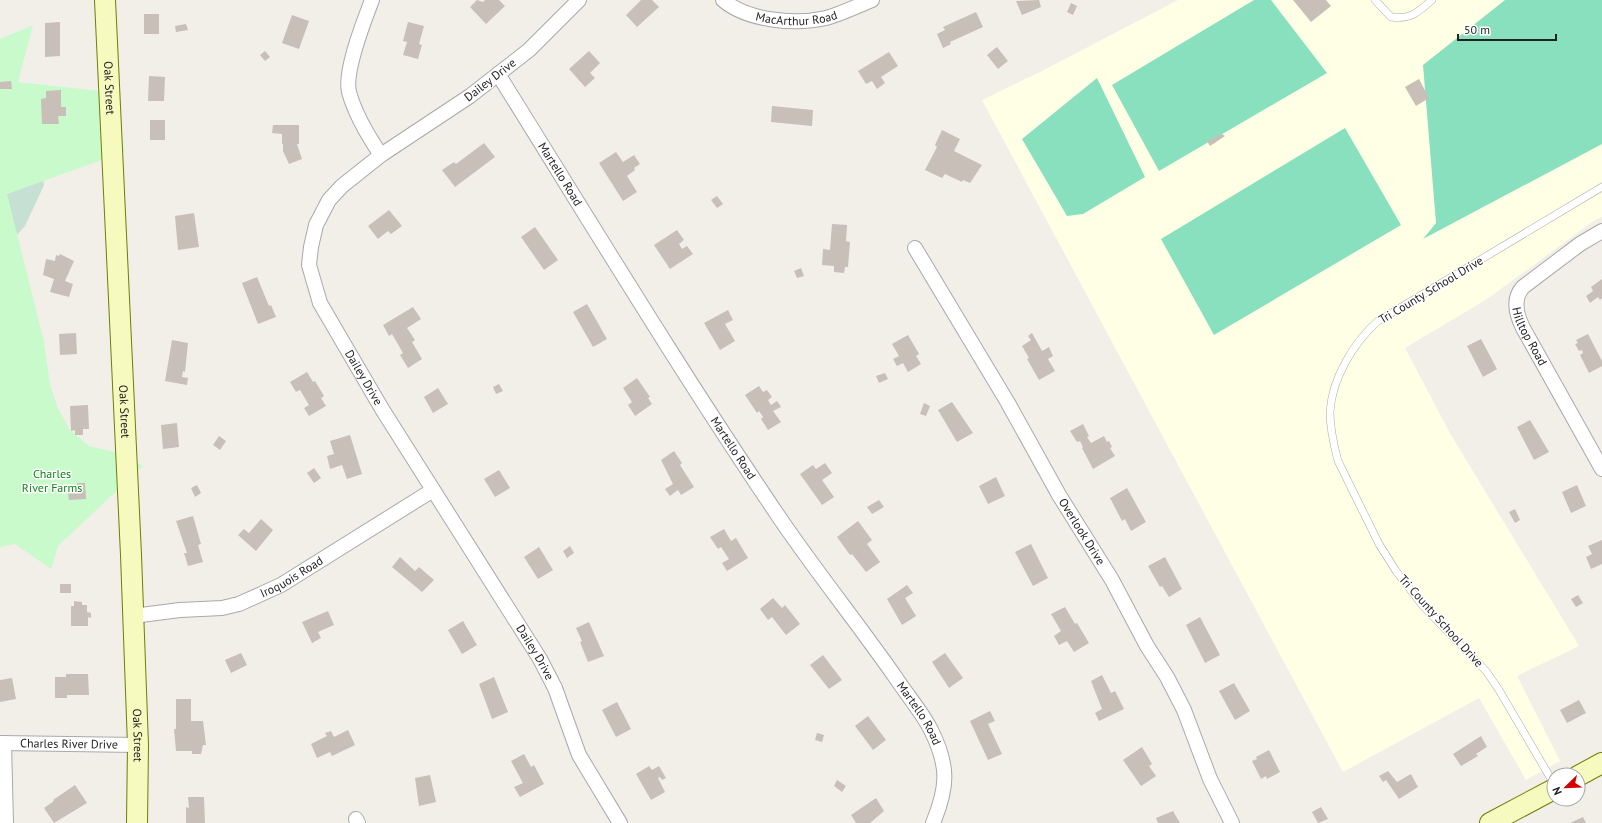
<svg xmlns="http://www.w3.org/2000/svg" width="1602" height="823" font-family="'PT Sans',sans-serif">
<rect width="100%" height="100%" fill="#f2efe9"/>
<!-- education -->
<path fill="#ffffe5" d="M1178,0H1602V217L1595,220L1487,299L1405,348L1451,435L1579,646L1517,676L1560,761L1526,780L1479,698L1343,772L982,100L1040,72Z"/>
<!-- wetland -->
<path fill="#c6e0d4" d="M42,170L44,185L25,226L9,244L0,171Z"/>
<!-- park -->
<path fill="#c8facc" d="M33,25L18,82L118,93L124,152L7,194L44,342L50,384L58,409L70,430L89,446L119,453L143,466L58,546L51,569L15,544L0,547V39Z"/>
<!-- pitch -->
<path fill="#88e0be" d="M1254,0H1271L1327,73L1159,171L1112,85Z
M1505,0H1602V144L1423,239L1436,223L1423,65Z
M1097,78L1145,177L1083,214L1067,216L1022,139Z
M1345,128L1401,225L1214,335L1161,239Z"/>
<!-- building -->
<path fill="#c7bfb8" d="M477,0L483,2L485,0H499L505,6L486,24L470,7Z
M641,0H652L659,7L637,27L626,15Z
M1039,0L1041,7L1022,15L1016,1Z
M1293,0H1326L1331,6L1311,22Z
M1071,3L1077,6L1073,15L1067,12Z
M976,12L983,27L950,42L951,44L943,48L937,34L945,30L943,27Z
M144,14H159V34H144Z
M292,15L309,21L299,49L282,43Z
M60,22V56L45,57V23Z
M408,22L424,26L419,44L422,45L418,59L403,55L407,42L403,41Z
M186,24L188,30L176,32L175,26Z
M997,47L1008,61L998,69L987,55Z
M265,51L270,57L265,61L260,55Z
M589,51L600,63L590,73L595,78L585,87L569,69Z
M889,52L898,66L881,77L885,83L877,89L872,81L866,84L858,71Z
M149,76L165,77L164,101H148Z
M1419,79L1429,98L1416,106L1405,87Z
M11,81L12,89H0V82Z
M61,90V107H66V116H58L59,124H42L41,99L46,98V91Z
M772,106L813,110L812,126L771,122Z
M150,120H165V140H150Z
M273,125H299V144H297L302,159L289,164L283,151V144H282V134L272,133Z
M942,130L960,139L954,151L982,165L970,183L963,180L962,182L945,174L942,178L925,170L937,147L935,145Z
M1222,134L1225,136L1210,146L1207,141Z
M484,143L495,157L455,187L442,170L454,162L456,164Z
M616,152L623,162L634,155L640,164L634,168L635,170L627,176L637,192L623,201L599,163Z
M717,196L723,204L717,208L711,200Z
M389,210L402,226L391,234L388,231L378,239L368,226Z
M194,213L199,247L178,250L175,216Z
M832,224L847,225L846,241L850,242L848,267H845L844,273L834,272V266L822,265L823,249L830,250Z
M535,227L558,260L544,270L521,237Z
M677,230L684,240L679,244L682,249L687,246L693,254L670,269L654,245Z
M60,254L74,261L65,281L73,284L69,297L50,292L54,279L43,275L46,259L55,261L56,255L59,256Z
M801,268L804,276L797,278L794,271Z
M257,277L269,306L271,305L276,317L258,324L242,283Z
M1602,279V298L1600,300L1598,297L1590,303L1586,296L1593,291L1591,287Z
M587,304L607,339L593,347L573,312Z
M413,307L421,319L407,328L415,340L412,342L422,359L408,368L400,355L403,353L392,334L389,336L383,325Z
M728,310L733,320L725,324L735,341L720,350L704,323Z
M76,333L77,354L60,355L59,334Z
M1032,333L1042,351L1049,347L1053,356L1048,359L1055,371L1039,380L1027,359L1029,358L1022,346L1031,340L1028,336Z
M1588,334L1602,361V366L1589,373L1580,355L1583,353L1582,350L1579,351L1575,344L1578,343L1576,340Z
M908,335L919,354L916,356L921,364L908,372L903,363L897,366L893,359L899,356L892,344Z
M1481,339L1497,369L1483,377L1467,346Z
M172,340L188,343L185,372L183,371L182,377L188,378L187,385L165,381Z
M307,372L313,382L315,381L324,396L321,398L326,406L309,416L304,408L309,405L300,390L296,392L290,382Z
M885,373L888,379L879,383L876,376Z
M637,378L650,397L648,398L652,404L635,416L628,405L632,402L623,388Z
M499,384L503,391L496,394L493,387Z
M759,386L763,392L767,390L772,397L768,400L771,405L777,401L781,407L773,411L781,422L768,430L761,419L763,417L759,411L757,413L745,395Z
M438,388L448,404L433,413L424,397Z
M952,402L973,433L957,442L938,410Z
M924,403L930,406L926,416L920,414Z
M88,405L89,429H83V435H75V430L71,431L70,406Z
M1530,420L1549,452L1534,460L1517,427Z
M177,423L179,447L163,449L161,425Z
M1083,424L1089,436L1087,437L1091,443L1104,436L1107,442L1109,441L1112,447L1110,448L1115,456L1093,469L1082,448L1083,447L1080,441L1077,442L1070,431Z
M350,435L362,474L347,479L342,465L330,469L327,456L334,454L330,441Z
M219,436L226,441L220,450L213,445Z
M674,451L682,463L680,465L694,487L681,495L678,490L670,496L665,489L673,484L661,460Z
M825,463L832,473L822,480L834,497L822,505L800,474L813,465L816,469Z
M314,468L321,478L314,483L307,473Z
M499,470L510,488L495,497L484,479Z
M996,477L1005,496L988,504L979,486Z
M77,483H85L86,499L69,500L67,486L77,485Z
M197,485L201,493L195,497L191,488Z
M1577,485L1586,506L1571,513L1562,492Z
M1127,488L1146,522L1131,531L1125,519L1122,521L1110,498Z
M879,500L884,507L872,514L867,507Z
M1515,509L1520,520L1515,523L1509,512Z
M193,516L201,544L198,545L203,562L188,566L184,553H187L176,521Z
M261,519L273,530L256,551L238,535L244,529L249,533Z
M858,521L872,540L867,544L880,562L866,572L852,554L850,555L837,537Z
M724,529L731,541L736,538L748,558L727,571L722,563L729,559L721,547L718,549L710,537Z
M1602,540V564L1591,569L1586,557L1592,554L1588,546Z
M1031,544L1048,578L1033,586L1015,552Z
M570,546L574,553L567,558L563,551Z
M539,547L553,570L538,579L524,557Z
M400,557L415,571L419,567L434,580L422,592L392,567Z
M1165,557L1182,589L1169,597L1162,586L1160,587L1148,566Z
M60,584H71V593H60Z
M907,585L913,593L905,598L916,616L902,625L887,599Z
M1578,595L1583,603L1576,607L1571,599Z
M773,598L782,608L785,605L800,624L786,635L772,617L768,620L760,609Z
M74,601L82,602V605H87V612L91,613V618L88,617V626H71V606H74Z
M1065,607L1075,624L1077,623L1089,643L1074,652L1067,641L1059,645L1054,636L1061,631L1051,614Z
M328,611L334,625L318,632L321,638L312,643L302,622Z
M1200,617L1220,655L1205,663L1186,625Z
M463,621L477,645L462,654L448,630Z
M589,622L604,656L588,662L580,642L582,641L576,628Z
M241,653L247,665L231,673L225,660Z
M945,653L963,678L949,688L932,662Z
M823,655L842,680L829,689L810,665Z
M66,674H88L89,695H67V698H55V677H66Z
M1102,675L1111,693L1115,691L1124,709L1099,721L1095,713L1102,709L1091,681Z
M494,677L508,712L492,719L479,684Z
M12,678L16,699L0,702V680Z
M1234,683L1250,711L1235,720L1219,691Z
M176,699H191V721H203L206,745H203L201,754H192V751H176L174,729H176Z
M1579,700L1586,713L1567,723L1560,710Z
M617,702L631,729L616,737L602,710Z
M990,711L995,721L988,724L1002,754L988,760L970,721Z
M868,716L886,740L873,750L855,726Z
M348,730L355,745L332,756L330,752L317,758L311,744L327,736L325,733L331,731L334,737Z
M817,733L824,735L822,742L815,740Z
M1481,736L1487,747L1476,754L1478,756L1461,766L1453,754Z
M1142,747L1152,764L1149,766L1156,776L1141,786L1123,760Z
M1269,750L1280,772L1267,779L1266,776L1261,779L1252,761L1257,759L1256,757Z
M524,754L531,767L534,765L544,784L520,797L514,787L523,783L511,761Z
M649,766L652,770L659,766L666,778L662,780L660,777L658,778L665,792L651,800L636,774Z
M1388,771L1397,782L1411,774L1418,787L1399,799L1386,780L1383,782L1379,776Z
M430,775L436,802L419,806L415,778Z
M837,780L846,786L842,792L834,786Z
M75,785L87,803L54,823L44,808L54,801L53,800Z
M188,797H204L205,823H186V807L189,808Z
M876,798L884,811L870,823H856L851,815Z
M1321,807L1328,819L1318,823L1312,812Z
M1173,811L1180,823H1158L1156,818Z
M1583,817L1586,823H1570Z"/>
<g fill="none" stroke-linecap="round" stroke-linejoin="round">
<defs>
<path id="lane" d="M1375,0L1391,17C1411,20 1418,12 1432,0
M1554,784L1499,690L1486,671L1423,606L1396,571L1379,544L1338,461C1334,446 1330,428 1330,412C1332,379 1353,343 1378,321L1602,187"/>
<g id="street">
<path d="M372,0C364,21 344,71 349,92C355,114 368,136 381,155"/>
<path id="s1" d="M579,0L529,50L470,96L381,155L342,186L329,200L316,225L311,247L309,265L320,303L382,409L540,659L555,688L579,755L620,823"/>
<path id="s2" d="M723,0C748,21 795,25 826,18C841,14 857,6 872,0"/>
<path id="s3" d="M498,74C591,223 682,374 781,520C818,574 859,625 896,678C907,695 922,712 931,730C949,766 948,787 933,823"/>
<path id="s4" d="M1602,231L1580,244L1523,287C1512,299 1516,314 1523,328L1602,469"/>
<path id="s5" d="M915,248L1008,403L1059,495L1112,580L1147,646L1167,677L1184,710L1210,779L1232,823"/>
<path id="s6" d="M133,616L180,610L222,608L239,604L281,585L433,490"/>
<path id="s7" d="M0,743L138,745"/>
<path d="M4,743L6,823"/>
<path d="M356,819L358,823"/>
</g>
<g id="secondary">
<path id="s8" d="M105,0L131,555L138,745L137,823"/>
<path d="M1578,776L1602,763"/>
<path d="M1490,823L1554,789"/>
</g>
</defs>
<!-- lane casing -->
<use href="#lane" stroke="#a9a9a9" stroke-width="8"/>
<!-- street casing -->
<use href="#street" stroke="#a9a9a9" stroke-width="16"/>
<!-- secondary casing -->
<use href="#secondary" stroke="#707d05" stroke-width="22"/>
<!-- lane -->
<use href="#lane" stroke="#fff" stroke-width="7"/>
<!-- street -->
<use href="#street" stroke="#fff" stroke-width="14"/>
<!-- secondary -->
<use href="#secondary" stroke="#f7fabf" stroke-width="20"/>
</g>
<g text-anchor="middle" stroke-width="3" stroke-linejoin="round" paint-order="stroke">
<!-- street labels -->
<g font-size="12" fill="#222" stroke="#fff">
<text dy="4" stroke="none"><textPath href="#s2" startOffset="78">MacArthur Road</textPath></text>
<text transform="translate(490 80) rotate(-38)" y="4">Dailey Drive</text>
<text dy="4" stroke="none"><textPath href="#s8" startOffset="88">Oak Street</textPath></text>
<text dy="4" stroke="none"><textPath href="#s3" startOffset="118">Martello Road</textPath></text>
<text transform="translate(1431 290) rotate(-31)" y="4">Tri County School Drive</text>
<text dy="4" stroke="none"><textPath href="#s4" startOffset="151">Hilltop Road</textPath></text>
<text dy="4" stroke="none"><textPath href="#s1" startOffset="516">Dailey Drive</textPath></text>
<text dy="4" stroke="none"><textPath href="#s8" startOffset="412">Oak Street</textPath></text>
<text dy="4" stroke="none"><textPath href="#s3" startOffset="442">Martello Road</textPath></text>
<text dy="4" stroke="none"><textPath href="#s5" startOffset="329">Overlook Drive</textPath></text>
<text dy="4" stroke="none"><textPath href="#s6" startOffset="166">Iroquois Road</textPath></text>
<text transform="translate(1441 621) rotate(48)" y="4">Tri County School Drive</text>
<text dy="4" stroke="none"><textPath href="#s1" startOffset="840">Dailey Drive</textPath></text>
<text dy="4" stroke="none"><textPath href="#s3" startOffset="766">Martello Road</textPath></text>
<text dy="4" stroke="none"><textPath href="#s8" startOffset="736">Oak Street</textPath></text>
<text dy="4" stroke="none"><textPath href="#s7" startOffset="69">Charles River Drive</textPath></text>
</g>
<!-- park labels -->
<g font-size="12" fill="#0c8416" stroke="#fff">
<text x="52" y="478">Charles<tspan x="52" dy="14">River Farms</tspan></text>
</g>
</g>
<!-- north arrow -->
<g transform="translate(1566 787) rotate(247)"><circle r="19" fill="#ffffff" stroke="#a7a7a7"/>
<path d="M0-3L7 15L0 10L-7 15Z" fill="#d40000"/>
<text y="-6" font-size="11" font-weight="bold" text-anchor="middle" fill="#222222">N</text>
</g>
<!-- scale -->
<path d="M1458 34v6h98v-6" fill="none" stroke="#222222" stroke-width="2"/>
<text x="1464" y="34" font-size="12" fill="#222222" stroke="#ffffff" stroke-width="3" paint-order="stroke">50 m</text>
</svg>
